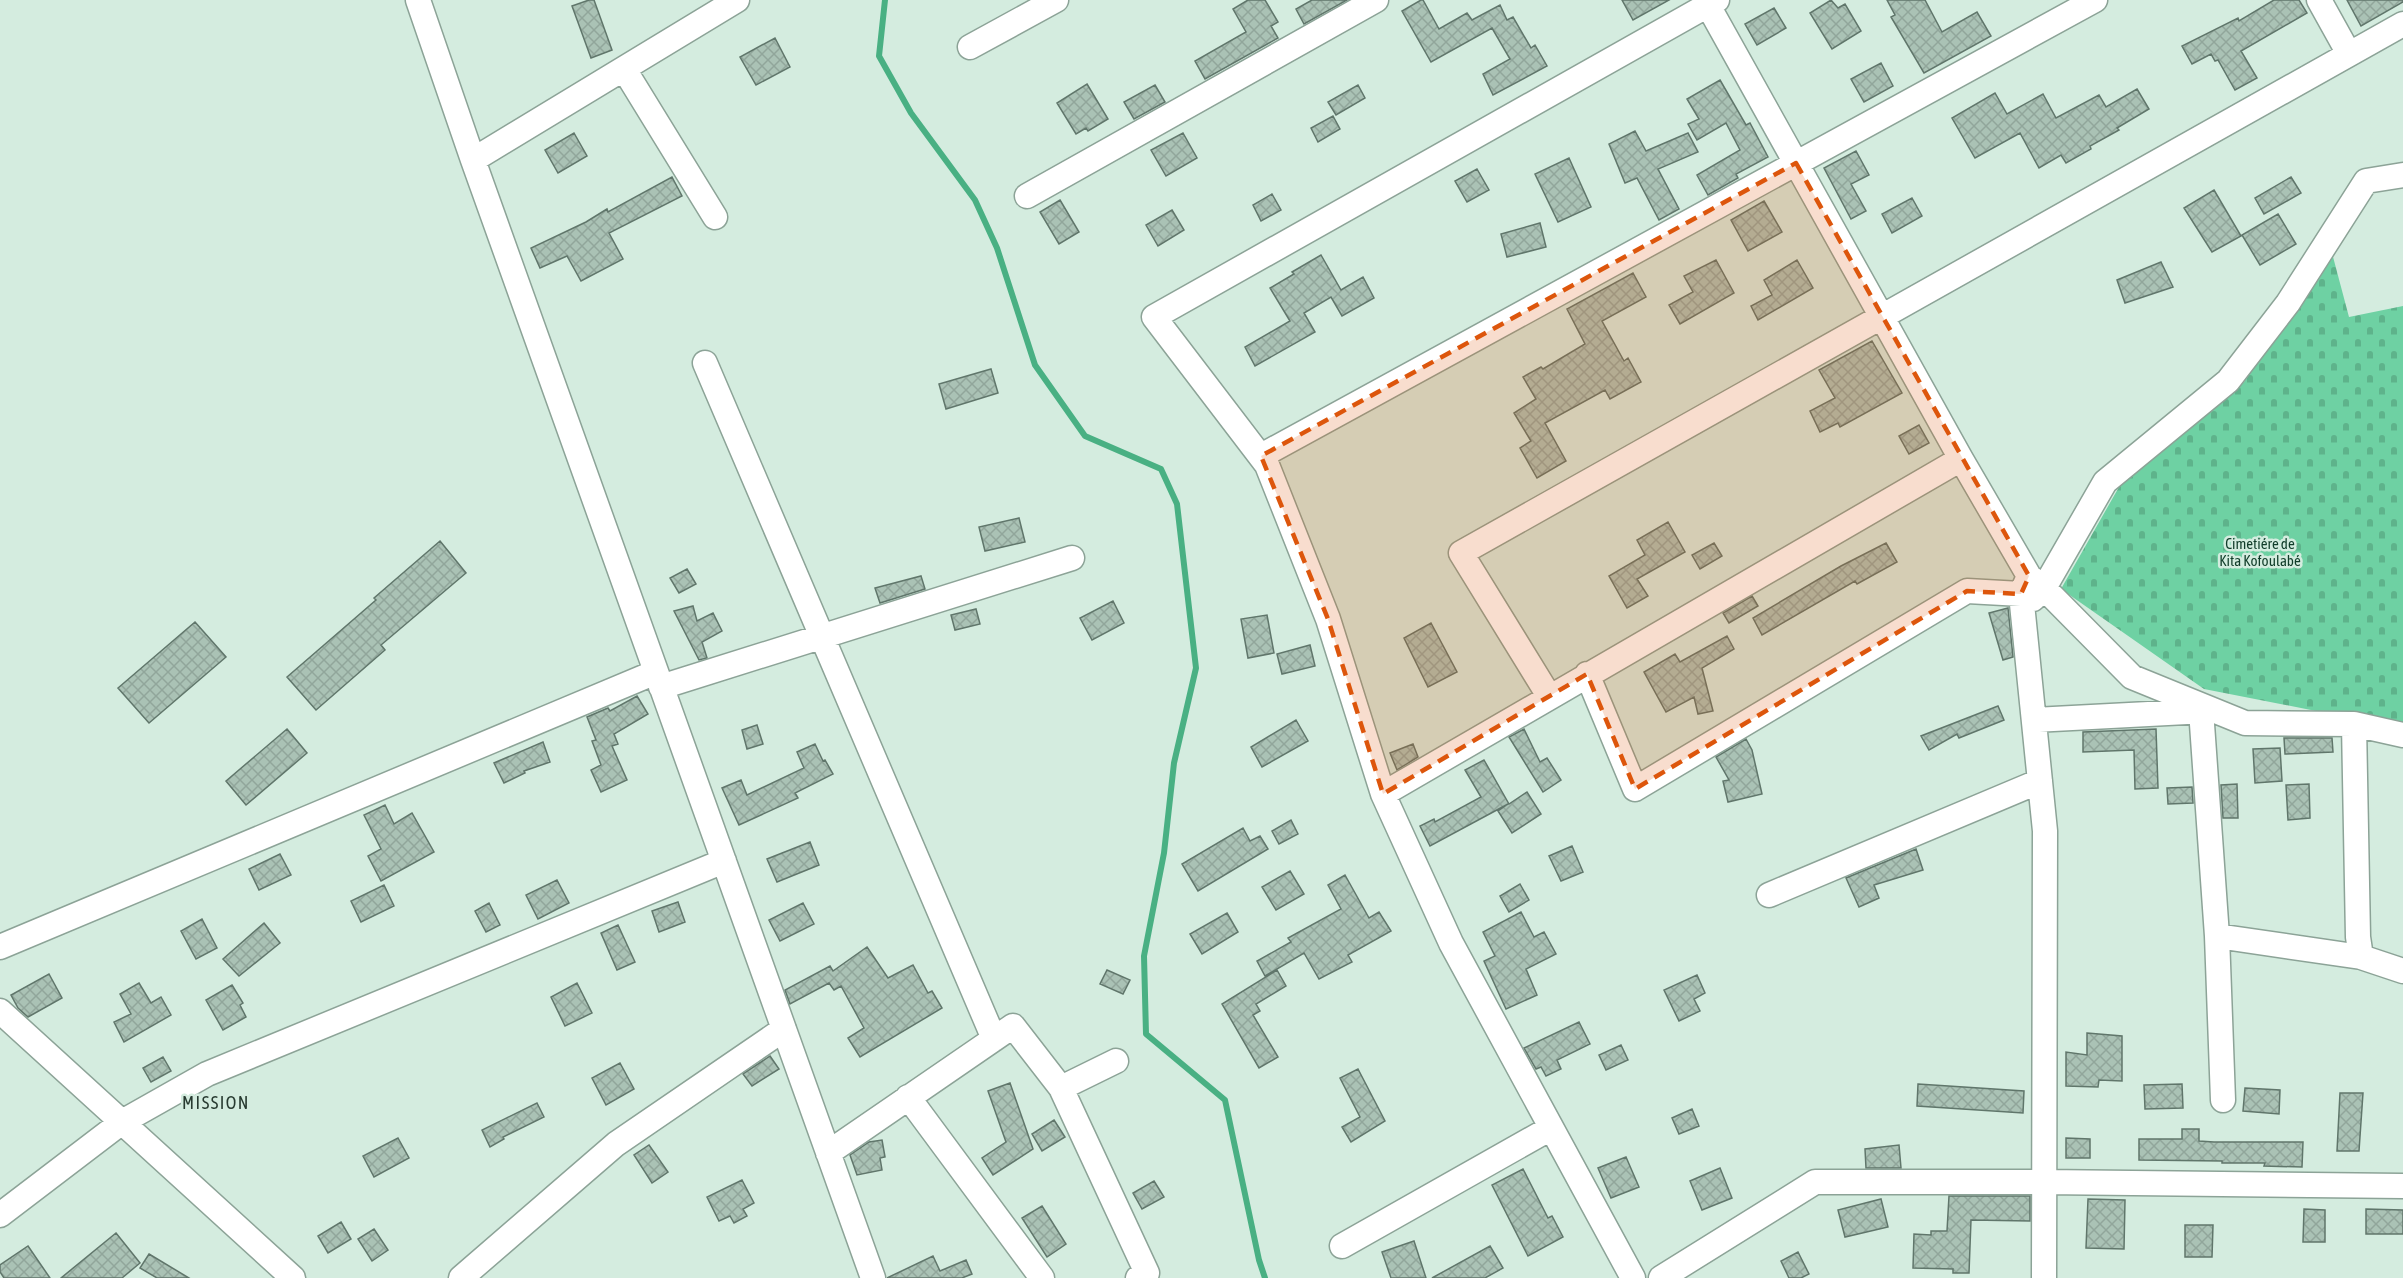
<svg xmlns="http://www.w3.org/2000/svg" width="2403" height="1278" font-family="'Asap Condensed',sans-serif">
<defs>
<pattern id="cemetery-stones" width="16" height="16" patternUnits="userSpaceOnUse" patternTransform="scale(1.5)"><rect width="16" height="16" fill="#6ed1a3"/><path d="M2 7V4a2 2 0 0 1 4 0v3zM10 15v-3a2 2 0 0 1 4 0v3z" fill="#5eb38b"/></pattern>
<pattern id="building-cross-hatch" width="8" height="8" patternUnits="userSpaceOnUse" patternTransform="scale(1.5)"><rect width="8" height="8" fill="#aac2b5"/><path d="M0 0l8 8M0 8l8-8" fill="none" stroke="#91a69b"/></pattern>
</defs>
<rect width="100%" height="100%" fill="#d4ecdf"/>
<!-- cemetery -->
<path fill="url(#cemetery-stones)" d="M2332,253L2349,317L2403,306V724L2316,711L2204,689L2061,589L2123,480L2244,382Z"/>
<g fill="none" stroke-linecap="round" stroke-linejoin="round">
<!-- stream -->
<path stroke="#49b083" stroke-width="6" d="M885,0L879,56L911,113L975,200L997,248L1035,365L1085,436L1161,469L1177,504L1196,668L1174,763L1164,853L1144,956L1146,1034L1225,1100L1259,1260L1265,1278"/>
</g>
<!-- building -->
<path fill="url(#building-cross-hatch)" stroke="#60766b" stroke-width="1.5" d="M589,0H594L612,50L591,58L572,6Z
M1248,0H1265L1278,22L1271,26L1278,38L1205,79L1195,61L1246,32L1233,9Z
M1312,0H1347L1304,24L1296,9Z
M1421,0H1423L1439,29L1467,13L1472,20L1500,5L1507,20L1513,17L1531,48L1535,45L1547,66L1493,95L1483,74L1510,59L1492,28L1431,62L1402,11Z
M1622,0H1669L1633,20Z
M1831,0L1838,8L1845,4L1861,31L1832,49L1810,13Z
M1887,0H1925L1942,32L1977,12L1991,36L1924,73L1891,17L1895,15Z
M2274,0H2299L2307,13L2241,51L2257,78L2235,90L2218,60L2215,61L2211,54L2192,64L2182,46L2238,18L2239,21Z
M2347,0H2403V2L2361,26Z
M1774,8L1786,28L1757,45L1745,24Z
M775,38L790,67L756,85L740,57Z
M1881,63L1893,86L1864,102L1851,79Z
M1720,80L1746,125L1750,123L1768,157L1736,174L1738,178L1708,195L1697,175L1740,150L1726,123L1697,140L1688,124L1699,119L1687,99Z
M1087,84L1108,119L1088,131L1086,128L1076,134L1057,103Z
M1155,85L1165,102L1134,119L1124,102Z
M1358,85L1365,98L1336,115L1328,102Z
M2137,89L2149,109L2117,128L2119,130L2090,146L2091,149L2066,163L2061,155L2039,168L2020,133L1975,158L1952,118L1995,93L2007,114L2043,94L2056,118L2099,95L2106,107Z
M1333,116L1340,129L1318,142L1311,128Z
M1635,131L1646,151L1688,133L1698,152L1658,169L1679,209L1659,220L1637,178L1625,183L1609,144Z
M574,133L587,156L558,173L545,150Z
M1183,133L1197,158L1166,176L1151,150Z
M1856,151L1869,175L1851,184L1866,211L1851,219L1824,168Z
M1569,158L1591,207L1558,222L1535,174Z
M1477,169L1489,190L1467,202L1455,181Z
M672,177L682,196L609,233L623,259L581,281L567,256L540,268L531,248L586,222L607,209L608,212Z
M2291,177L2301,193L2264,214L2255,198Z
M2214,190L2241,236L2212,252L2184,208Z
M1272,194L1281,210L1261,221L1253,205Z
M1912,198L1922,216L1892,233L1882,214Z
M1060,200L1079,232L1059,244L1040,212Z
M1764,201L1782,232L1748,251L1731,220Z
M1172,210L1184,230L1158,246L1146,225Z
M2278,214L2296,244L2260,265L2242,235Z
M1540,223L1546,247L1507,257L1501,234Z
M1321,255L1341,290L1363,277L1374,298L1342,316L1331,297L1304,313L1315,332L1255,366L1245,347L1290,321L1270,288L1294,274L1292,272Z
M1716,260L1734,293L1680,324L1669,305L1693,292L1684,276Z
M1797,260L1813,288L1758,320L1751,306L1772,295L1764,280Z
M2161,262L2173,287L2125,303L2117,280Z
M1633,273L1646,297L1602,321L1624,361L1628,358L1641,382L1610,399L1605,390L1545,423L1566,461L1537,478L1520,448L1531,441L1514,413L1536,399L1523,377L1541,367L1543,369L1585,344L1567,309Z
M1872,341L1902,393L1840,427L1838,423L1820,432L1810,411L1835,398L1819,370Z
M991,369L998,393L946,409L939,384Z
M1919,425L1929,443L1909,454L1899,436Z
M1019,518L1025,542L985,551L979,527Z
M1668,522L1685,552L1637,579L1648,596L1627,608L1609,576L1645,555L1637,540Z
M440,541L466,573L381,645L385,650L316,710L287,677L376,600L374,598Z
M1714,543L1722,556L1700,569L1692,555Z
M1886,543L1897,562L1857,584L1855,581L1762,635L1753,618L1841,566Z
M687,569L696,584L679,593L670,578Z
M921,576L925,589L880,603L875,588Z
M1752,596L1758,606L1729,623L1723,613Z
M1113,601L1124,623L1092,640L1080,618Z
M693,606L697,621L713,613L722,631L702,642L707,658L699,660L674,611Z
M2008,608L2013,657L2003,660L1989,613Z
M976,609L980,624L955,630L951,615Z
M1267,615L1274,653L1248,658L1241,619Z
M195,622L226,657L149,723L118,688Z
M1431,623L1457,672L1428,687L1404,638Z
M1727,636L1734,649L1702,668L1713,711L1698,714L1694,697L1666,712L1644,672L1675,654L1680,662Z
M1310,645L1315,666L1282,674L1277,654Z
M637,696L648,714L614,734L618,744L612,746L627,780L601,792L591,770L601,765L592,741L596,740L587,717L608,708L610,711Z
M1998,706L2004,720L1959,738L1957,734L1929,750L1921,736Z
M1296,720L1308,741L1262,767L1251,747Z
M757,725L763,744L747,749L742,730Z
M287,729L307,753L246,805L226,781Z
M1524,729L1540,762L1547,758L1561,780L1543,792L1509,737Z
M2156,729L2158,788L2135,789L2134,750L2083,752V732Z
M2284,738H2332L2333,752L2285,754Z
M1746,739L1752,750L1762,794L1728,802L1723,781L1729,780L1716,757Z
M543,742L550,762L524,771L525,773L504,783L494,763Z
M815,744L823,761L825,760L833,774L795,793L798,798L739,825L722,788L741,780L747,795L804,768L797,752Z
M1413,744L1418,757L1397,770L1390,753Z
M2280,748L2282,781L2255,783L2253,749Z
M1484,760L1509,804L1527,792L1541,814L1512,833L1498,811L1508,804L1430,846L1420,826L1434,819L1435,822L1481,797L1465,770Z
M2237,784L2238,818H2223L2221,785Z
M2309,784L2310,818L2288,820L2286,785Z
M2192,787L2193,803L2168,804L2167,788Z
M385,805L394,824L412,813L434,852L381,881L368,856L381,849L364,815Z
M1291,820L1298,834L1279,844L1272,831Z
M1243,828L1250,841L1260,836L1268,849L1198,891L1182,864Z
M810,842L819,865L777,882L767,859Z
M1572,846L1583,872L1561,881L1549,856Z
M1916,849L1923,870L1874,885L1879,898L1859,907L1846,878Z
M280,854L291,875L259,890L249,869Z
M1290,871L1304,894L1276,910L1262,887Z
M1345,875L1369,918L1379,912L1391,931L1348,955L1352,962L1319,979L1304,953L1265,976L1257,961L1291,942L1288,938L1341,909L1328,885Z
M557,880L569,903L538,919L526,895Z
M1520,884L1529,900L1509,912L1500,896Z
M384,885L394,906L361,922L351,901Z
M678,902L685,922L659,932L652,911Z
M489,903L500,925L486,932L475,911Z
M803,903L814,924L780,941L769,920Z
M1521,912L1534,937L1544,932L1556,954L1526,969L1537,995L1506,1009L1484,961L1495,956L1483,932Z
M1227,913L1238,932L1202,954L1190,934Z
M202,919L217,948L196,959L181,931Z
M264,923L280,943L239,976L223,959Z
M618,925L635,962L617,970L601,933Z
M867,947L888,978L913,965L928,993L932,991L942,1008L860,1057L848,1038L864,1028L841,986L834,990L829,983L790,1004L785,990L830,966L833,971Z
M1107,970L1130,980L1123,994L1100,984Z
M1277,970L1286,986L1256,1004L1260,1011L1253,1015L1278,1057L1259,1068L1222,1004Z
M49,974L62,998L28,1017L18,1008L11,995Z
M1697,975L1705,993L1694,999L1700,1011L1679,1021L1664,990Z
M139,983L151,1003L161,997L171,1015L124,1042L114,1022L131,1014L120,994Z
M577,983L592,1013L565,1026L551,997Z
M232,985L243,1003L240,1005L246,1017L223,1030L206,1000Z
M1579,1022L1590,1044L1557,1060L1561,1069L1546,1076L1541,1067L1536,1069L1524,1048Z
M2087,1033L2122,1036V1081L2099,1080L2098,1087L2066,1086V1052L2087,1055Z
M1621,1045L1628,1060L1606,1070L1599,1055Z
M770,1056L779,1069L752,1086L743,1074Z
M163,1057L171,1071L151,1082L143,1068Z
M620,1063L634,1089L606,1105L592,1078Z
M1358,1069L1385,1121L1351,1142L1342,1127L1360,1117L1340,1078Z
M1010,1083L1033,1149L993,1175L982,1158L1006,1142L988,1091Z
M1918,1084L2024,1091L2023,1113L1917,1106Z
M2182,1084L2183,1108L2145,1109L2144,1085Z
M2245,1088L2280,1090L2279,1114L2243,1111Z
M2340,1093H2363L2359,1151H2337Z
M537,1103L544,1117L503,1137L504,1139L490,1147L482,1130Z
M1692,1109L1699,1126L1679,1134L1672,1118Z
M1054,1120L1065,1137L1042,1151L1032,1134Z
M2182,1129H2199V1141L2214,1142H2303L2302,1167L2264,1166L2265,1163H2222V1161L2139,1160V1139H2182Z
M398,1138L409,1158L374,1177L363,1156Z
M2066,1138L2090,1139V1158H2066Z
M882,1140L885,1157L880,1158L882,1170L857,1175L850,1155L869,1142Z
M649,1145L668,1172L652,1183L634,1155Z
M1899,1145L1901,1168H1866L1865,1149Z
M1626,1157L1639,1187L1611,1198L1598,1168Z
M1720,1168L1732,1198L1702,1210L1690,1181Z
M1523,1169L1548,1218L1552,1216L1563,1237L1528,1256L1492,1185Z
M742,1180L754,1203L743,1209L747,1216L734,1223L730,1216L719,1221L707,1197Z
M1154,1181L1164,1197L1142,1209L1133,1193Z
M1949,1196H2030V1221L1971,1220L1969,1273H1953V1269L1913,1268L1914,1234L1931,1235V1231H1947Z
M1881,1199L1888,1227L1845,1237L1838,1210Z
M2088,1199L2125,1200L2124,1249L2086,1248Z
M1042,1206L1066,1244L1047,1257L1022,1218Z
M2304,1209L2325,1210V1242H2303Z
M2366,1209L2403,1210V1234H2366Z
M341,1222L351,1239L328,1253L318,1236Z
M2185,1225H2213L2212,1257H2185Z
M374,1229L388,1250L372,1261L358,1239Z
M116,1233L140,1263L122,1278H61Z
M1414,1241L1426,1278H1391L1382,1252Z
M28,1246L50,1278H4L0,1272V1265Z
M1490,1246L1503,1268L1485,1278H1432Z
M1798,1252L1809,1274L1801,1278H1789L1781,1261Z
M149,1254L189,1278H157L140,1268Z
M933,1256L940,1271L966,1260L972,1274L962,1278H887Z"/>
<g fill="none" stroke-linecap="round" stroke-linejoin="round">
<defs>
<path id="minor" d="M418,0L473,160L873,1278
M1705,0L1961,459L2029,576L2044,588L2132,677L2245,723L2354,724L2403,735
M2319,0L2349,54
M970,47L1056,0
M624,69L715,217
M473,160L737,0
M1027,196L1376,0
M705,363L994,1039
M1261,456L2095,0
M2029,576L2021,594L2045,831L2044,1278
M2033,599L2044,588L2105,482L2228,381L2288,303L2366,181L2403,175
M1587,674L1635,789L1967,591L2021,594
M661,687L1072,558
M1549,696L1461,553L2403,24
M2201,710L2217,936L2223,1100
M2034,720L2206,711
M2354,724L2358,937L2361,957
M1383,794L1961,459
M1769,895L2040,781
M2217,936L2361,957L2403,971
M0,947L656,672
M0,1011L293,1278
M1116,1061L1061,1088L1147,1273L1138,1278
M908,1097L1042,1278
M828,1153L1013,1026L1061,1088
M0,1215L122,1122L207,1074L724,861
M1342,1246L1551,1128
M461,1278L616,1144L784,1029
M1633,1278L1451,943L1383,794L1328,619L1267,465L1154,317L1717,0
M1661,1278L1815,1182H2044L2403,1186"/>
</defs>
<!-- minor casing -->
<use href="#minor" stroke="#8ca397" stroke-width="27"/>
<!-- minor -->
<use href="#minor" stroke="#fff" stroke-width="24"/>
</g>
<!-- marked area -->
<path fill="#dd560c" fill-opacity="0.2" stroke="#dd560c" stroke-width="4.5" stroke-dasharray="12 8" stroke-linejoin="round" d="M1796,163L2029,576L2021,594L1967,591L1635,789L1587,674L1383,794L1328,619L1261,456Z"/>
<g text-anchor="middle" stroke-width="5" stroke-linejoin="round" paint-order="stroke">
<!-- park labels -->
<g font-size="15" fill="#113d2a" stroke="#d4ecdf">
<text x="2260" y="549">Cimetiére de<tspan x="2260" dy="17">Kita Kofoulabé</tspan></text>
</g>
<!-- quarter labels -->
<g font-size="18" letter-spacing="1.5" fill="#273a30" stroke="#d4ecdf">
<text x="216" y="1109">MISSION</text>
</g>
</g>
</svg>
